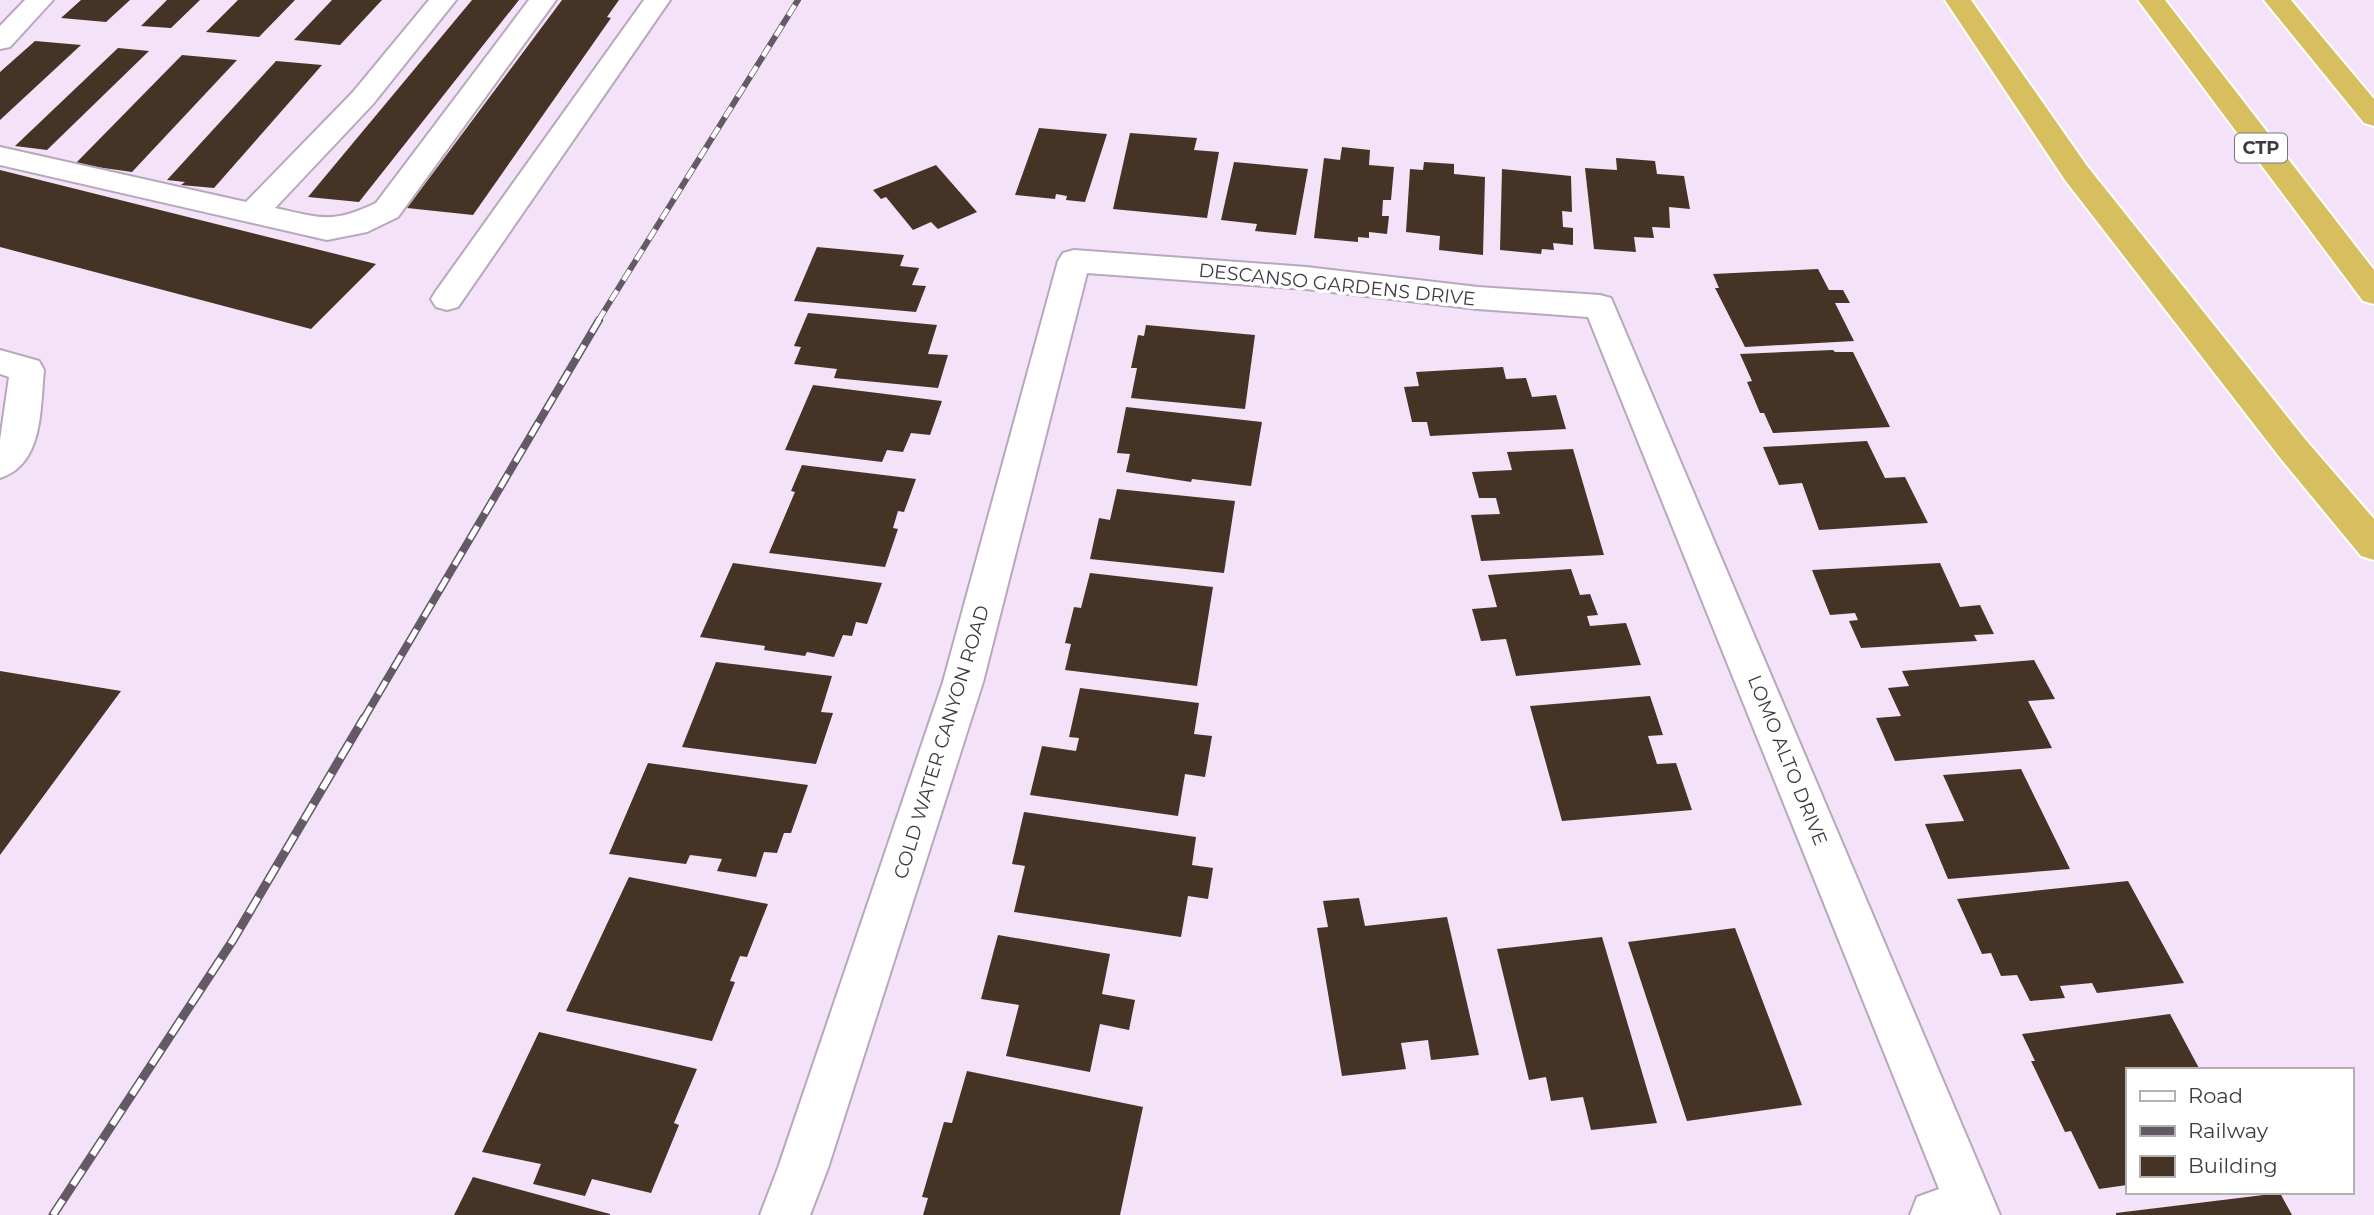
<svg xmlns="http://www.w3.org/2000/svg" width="2374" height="1215" font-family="Montserrat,sans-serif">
<rect width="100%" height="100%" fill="#f3e2f8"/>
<!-- building -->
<path fill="#453426" d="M81,0H130L106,22L61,18Z
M167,0H200L171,28L141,26Z
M238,0H295L259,37L206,32Z
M332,0H382L340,45L294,40Z
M472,0H519L359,202L308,197Z
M562,0H619L607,17L611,18L473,215L407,208Z
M35,41L81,45L0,120V72Z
M118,48L149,51L47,150L15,146Z
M182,55L237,60L132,172L75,164Z
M276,61L322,65L214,188L181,185L185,182L167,180Z
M1039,128L1107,134L1085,202L1066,200L1067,196L1056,194L1055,199L1015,195Z
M1130,133L1197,138L1194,150L1219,152L1207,218L1113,209Z
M1342,147L1370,150L1369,165L1394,167L1391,200H1383L1382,216H1389L1387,234L1369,232V238L1358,237V242L1314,238L1324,158L1340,160Z
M1616,158L1655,161L1657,174L1684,176L1690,209L1669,207L1670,228L1652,227L1654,238L1634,237L1636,252L1594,249L1585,168L1617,170Z
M1234,162L1308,169L1296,235L1255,231L1257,224L1221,220Z
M1424,162L1454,164V174L1485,177L1483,255L1439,250L1440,236L1406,232L1410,169L1423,170Z
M936,165L977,212L938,229L931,222L913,230L886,197L881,199L873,190Z
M1502,169L1571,176L1572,212L1562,211L1563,227L1573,228V245L1553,243L1554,250L1542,249L1541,254L1500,250Z
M0,170L376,264L311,329L0,247Z
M817,247L904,255L900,266L919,268L912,285L926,286L916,312L794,301Z
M1818,269L1829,290H1843L1850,303H1835L1854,341L1745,347L1715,288H1719L1713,274Z
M808,313L937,325L928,354L948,355L938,388L834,378L837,369L794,364L801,347L794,346Z
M1146,325L1255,335L1245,409L1131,398L1137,368H1131L1138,335L1144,336Z
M1833,350L1835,352H1853L1890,427L1773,433L1764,413H1760L1747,382L1752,381L1740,354Z
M1503,367L1506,379L1526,378L1532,397L1556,395L1566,429L1430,436L1427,422H1412L1404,387L1419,386L1416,372Z
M813,385L942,401L930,435L911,433L903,452L887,450L882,462L785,450Z
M1126,407L1262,422L1251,486L1192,479L1191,482L1126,472L1130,454L1117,453Z
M1867,441L1885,478L1905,477L1928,523L1819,530L1802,483L1779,485L1763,447Z
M1573,449L1604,555L1481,561L1471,515L1500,514L1496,498H1479L1472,472L1512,470L1507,452Z
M802,465L916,479L904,512L898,511L893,528L898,529L885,567L769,553L795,492L791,491Z
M1117,489L1235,501L1224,573L1090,559L1099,518L1110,520Z
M733,563L882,583L867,624L856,622L852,636L843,635L834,657L807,652L805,656L764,650L765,646L700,637Z
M1940,563L1960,607L1980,605L1994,634L1974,635L1977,641L1861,648L1849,621L1858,620L1855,613L1830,615L1812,570Z
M1571,569L1580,595L1590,594L1598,615L1587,616L1590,626L1626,623L1641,665L1516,676L1506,639L1481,641L1472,609L1497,607L1488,575Z
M1090,573L1213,587L1197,686L1065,670L1071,644L1065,643L1074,607L1081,608Z
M2034,660L2055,699L2028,701L2052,748L1895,761L1876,718L1901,716L1888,688L1909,686L1902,671Z
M716,662L832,676L821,712L833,713L816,764L682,747Z
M0,671L121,691L0,855Z
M1080,688L1199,703L1194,734L1212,736L1205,777L1185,774L1178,816L1030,795L1042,746L1076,751L1079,738L1069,737Z
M1650,696L1663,735L1648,736L1657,764L1676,763L1692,810L1562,821L1530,706Z
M648,763L808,785L791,833H784L777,853L764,852L756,877L717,871L722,859L690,855L686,864L609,854Z
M2021,769L2070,869L1948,879L1925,824L1964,821L1943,775Z
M1024,812L1196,837L1192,865L1213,868L1208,899L1188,896L1181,937L1014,912L1025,866L1012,864Z
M629,877L768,904L747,957L740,956L730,981L735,982L712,1041L566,1011Z
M2128,881L2184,983L2097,993L2092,983L2060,986L2065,998L2030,1001L2017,975L2001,976L1991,953L1982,954L1957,899Z
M1359,898L1365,926L1447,917L1479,1055L1431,1060L1428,1040L1401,1043L1406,1069L1342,1076L1317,928L1328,927L1323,901Z
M1735,928L1802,1105L1687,1121L1628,942Z
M998,935L1110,954L1102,994L1135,1000L1129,1030L1100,1024L1090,1072L1006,1056L1019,1005L981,999Z
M1602,937L1657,1123L1591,1130L1583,1097L1551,1101L1546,1077L1529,1080L1497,949Z
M2170,1014L2200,1070H2127V1185L2099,1189L2071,1131L2065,1132L2031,1061H2035L2022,1034Z
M539,1032L697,1069L674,1123L679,1125L651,1193L592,1179L585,1196L533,1184L541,1164L482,1152Z
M967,1071L1143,1107L1120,1215H923L928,1198L922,1197L944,1122L952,1123Z
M473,1177L610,1214V1215H454Z
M2280,1193L2292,1215H2116V1213Z"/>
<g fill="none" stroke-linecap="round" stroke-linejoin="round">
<defs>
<path id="minor" d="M25,0H53L10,47L0,49V26Z
M429,0H456L373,104L275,208C321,218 332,224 376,203L529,0H556L398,217L367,232L327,240L0,165V147L246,202L353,92Z
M644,0H670L458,307L447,310L436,307L431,299L436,291Z
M1074,250L1306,267L1478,287L1600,295L1611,298L2000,1215H1910L1917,1197L1939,1189L1588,317L1478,309L1306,289L1087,273L983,682L828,1168L810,1215H760L778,1168L943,682L1058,261L1063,253Z
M0,350L39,361L44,370C40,408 44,464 0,478V440L9,377L0,374Z"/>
<path id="highway" d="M1945,0H1971L2087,166L2305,439L2374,519V560L2361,556L2281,459L2065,180Z
M2138,0H2165L2374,270V304L2363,301Z
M2264,0H2291L2374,99V126L2364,123Z"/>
</defs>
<!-- minor casing -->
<use href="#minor" stroke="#b7a8bc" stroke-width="4"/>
<!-- highway casing -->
<use href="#highway" stroke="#fff" stroke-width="4"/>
<!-- minor -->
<use href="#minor" fill="#fff" fill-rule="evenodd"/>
<!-- highway -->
<use href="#highway" fill="#d7be5e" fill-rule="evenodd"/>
<defs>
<path id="rail-far2" d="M598,321L798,0"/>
<path id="rail-far1" d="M363,720L599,320"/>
<path id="rail" d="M53,1215L233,940L364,718"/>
</defs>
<!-- rail-far2 casing -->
<use href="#rail-far2" stroke="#635a66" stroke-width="6"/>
<!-- rail-far1 casing -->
<use href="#rail-far1" stroke="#635a66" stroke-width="8"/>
<!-- rail casing -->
<use href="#rail" stroke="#635a66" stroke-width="9"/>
<!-- rail-far2 -->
<use href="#rail-far2" stroke="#fff" stroke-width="4.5" stroke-dasharray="12" stroke-linecap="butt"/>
<!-- rail-far1 -->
<use href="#rail-far1" stroke="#fff" stroke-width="5" stroke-dasharray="15" stroke-linecap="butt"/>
<!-- rail -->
<use href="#rail" stroke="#fff" stroke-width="6" stroke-dasharray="18" stroke-linecap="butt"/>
</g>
<g text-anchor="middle" stroke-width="7" stroke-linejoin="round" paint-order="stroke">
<!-- shield labels -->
<rect fill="#fff" stroke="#79747b" stroke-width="2" x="2235" y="133.5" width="52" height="29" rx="5"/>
<g font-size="18" font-weight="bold" fill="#403942">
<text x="2261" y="154">CTP</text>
</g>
<!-- street labels -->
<g font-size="19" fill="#403942" stroke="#fff">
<text transform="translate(1337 284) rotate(6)" y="7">DESCANSO GARDENS DRIVE</text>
<text transform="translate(941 742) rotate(-73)" y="7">COLD WATER CANYON ROAD</text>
<text transform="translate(1788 760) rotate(68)" y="7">LOMO ALTO DRIVE</text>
</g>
</g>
<!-- legend -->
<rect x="2126" y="1068" width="228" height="126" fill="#ffffff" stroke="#b3b0b3" stroke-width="2"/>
<rect x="2140" y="1091" width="35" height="10" fill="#ffffff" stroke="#b3b0b3" stroke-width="2"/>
<text x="2188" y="1103" font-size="21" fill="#403942">Road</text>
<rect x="2140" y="1126" width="35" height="10" fill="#635a66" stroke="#b3b0b3" stroke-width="2"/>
<text x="2188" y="1138" font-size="21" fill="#403942">Railway</text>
<rect x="2140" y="1156" width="35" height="21" fill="#453426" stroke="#b3b0b3" stroke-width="2"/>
<text x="2188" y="1173" font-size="21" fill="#403942">Building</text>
</svg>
